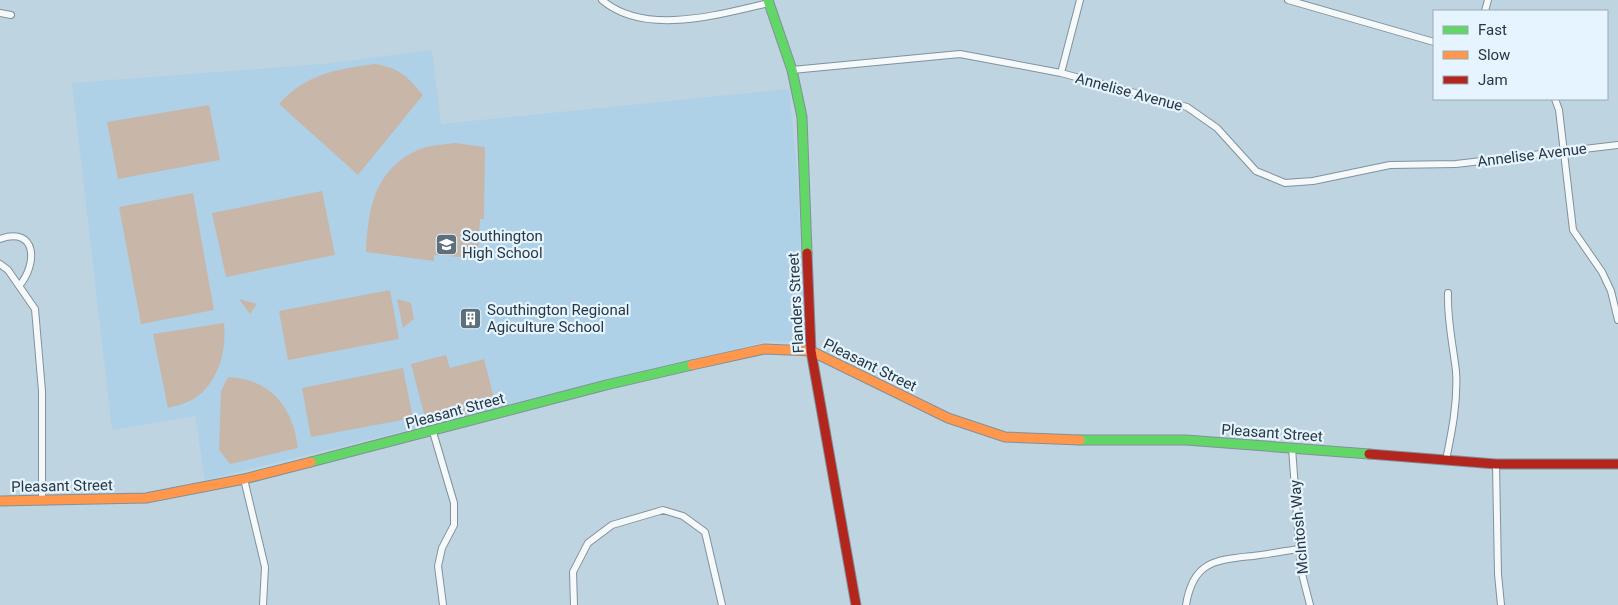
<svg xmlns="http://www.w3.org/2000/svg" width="1618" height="605" font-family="Roboto,sans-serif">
<rect width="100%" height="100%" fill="#bfd4e1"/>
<!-- built -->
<path fill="#aed1e7" d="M432,50L441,124L789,89L797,170L805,335L799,342L769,341L205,480L195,416L112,430L72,83L322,64Z"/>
<!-- pitch -->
<path fill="#c8b6a9" d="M375,64C400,68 407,76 423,95L358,175L279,104C306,74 336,69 375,64Z
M209,105L220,160L118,179L107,122Z
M454,143L485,147L484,219H480L478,254L473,258L434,255V261L366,252C368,208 374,169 420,149C430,145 443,145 454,143Z
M322,191L335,255L226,277L212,213Z
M193,193L214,310L141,324L119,207Z
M390,290L399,339L288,360L279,311Z
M239,299L257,304L250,314Z
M397,299L411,303L414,319L403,328Z
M224,323C227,351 218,386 190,401C184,404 175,406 168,408L153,334Z
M446,355L450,368L484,359L496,406L427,425L411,364Z
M403,368L413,418L311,437L302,388Z
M228,377C272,379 293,408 298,448L230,464L219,450L221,391Z"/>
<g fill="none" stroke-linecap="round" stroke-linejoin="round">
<defs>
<path id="street" d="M602,0C645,37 720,14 769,3
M1288,0L1434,42
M1485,11L1488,0
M0,13L11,15
M792,70L960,54L1061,73L1187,107L1217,128L1256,171L1285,183L1313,181L1390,165L1456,164L1618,145
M1061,73L1080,0
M1555,99L1559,110L1573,230L1602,272L1611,291L1618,320
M0,239C37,226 38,264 19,286
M0,264L8,270L35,309L42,391V501
M433,432L454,503V525L442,548L438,566L443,605
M1292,448L1301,570L1310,605
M1446,460C1452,431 1458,401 1456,371C1453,345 1447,320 1448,293
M1496,464L1498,574L1501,605
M244,479L265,567L263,605
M574,605L573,572L588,543L612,525L663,510L683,516L705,532L722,605
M1186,605C1193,561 1215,560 1253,556C1269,554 1284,551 1300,549"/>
<path id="fast" d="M768,0L792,70L802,117L807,253
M1080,440H1186L1369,454
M311,462L606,385L692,365"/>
<path id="slow" d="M692,365L764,349L811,351L948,418L1005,437L1080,440
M0,501L146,498L244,479L311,462"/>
<path id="jam" d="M807,253L811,351L856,605
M1369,454L1496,464H1618"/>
</defs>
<!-- street casing -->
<use href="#street" stroke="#81919b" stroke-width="8"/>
<!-- fast casing -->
<use href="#fast" stroke="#81919b" stroke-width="11"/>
<!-- slow casing -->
<use href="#slow" stroke="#81919b" stroke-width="11"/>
<!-- jam casing -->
<use href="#jam" stroke="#81919b" stroke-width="11"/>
<!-- street -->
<use href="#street" stroke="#f5f9fa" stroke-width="6"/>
<!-- fast -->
<use href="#fast" stroke="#63d668" stroke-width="9"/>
<!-- slow -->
<use href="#slow" stroke="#ff974d" stroke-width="9"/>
<!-- jam -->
<use href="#jam" stroke="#b3261e" stroke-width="9"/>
</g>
<!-- icons -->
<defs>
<symbol id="school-square" viewBox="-11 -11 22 22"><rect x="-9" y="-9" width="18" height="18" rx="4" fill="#5d6f7a" stroke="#e5f4ff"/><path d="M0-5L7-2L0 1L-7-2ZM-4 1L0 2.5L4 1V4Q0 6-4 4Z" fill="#fff"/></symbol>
<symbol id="building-square" viewBox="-11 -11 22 22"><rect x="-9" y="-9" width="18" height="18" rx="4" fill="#5d6f7a" stroke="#e5f4ff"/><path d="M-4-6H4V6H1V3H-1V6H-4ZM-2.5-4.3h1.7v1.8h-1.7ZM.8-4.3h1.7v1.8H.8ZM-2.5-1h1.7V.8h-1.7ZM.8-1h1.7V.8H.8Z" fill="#fff"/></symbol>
</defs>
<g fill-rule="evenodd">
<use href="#school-square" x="434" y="232" width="25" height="25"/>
<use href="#building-square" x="458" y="306" width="25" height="25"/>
</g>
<g text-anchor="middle" stroke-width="4.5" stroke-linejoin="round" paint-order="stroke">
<!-- street labels -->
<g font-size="15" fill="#283842" stroke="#e5f4ff">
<text transform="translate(1129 92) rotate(15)" y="5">Annelise Avenue</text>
<text transform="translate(1532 155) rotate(-7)" y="5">Annelise Avenue</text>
<text transform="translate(796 303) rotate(-93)" y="5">Flanders Street</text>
<text transform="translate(870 365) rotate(26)" y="5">Pleasant Street</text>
<text transform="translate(455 411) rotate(-15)" y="5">Pleasant Street</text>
<text transform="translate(1272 433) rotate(4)" y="5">Pleasant Street</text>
<text transform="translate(62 486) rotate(-1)" y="5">Pleasant Street</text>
<text transform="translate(1299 527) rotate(-95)" y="5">McIntosh Way</text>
</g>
<!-- poi labels -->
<g font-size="15" fill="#283842" stroke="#e5f4ff" text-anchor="start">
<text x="462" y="241">Southington<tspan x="462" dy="17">High School</tspan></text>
<text x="487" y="315">Southington Regional<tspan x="487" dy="17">Agiculture School</tspan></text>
</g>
</g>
<!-- legend -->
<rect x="1433" y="10" width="175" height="90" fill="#e5f4ff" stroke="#99a9b3"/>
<rect x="1443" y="26" width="25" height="8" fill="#63d668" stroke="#99a9b3"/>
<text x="1478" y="35" font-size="15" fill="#283842">Fast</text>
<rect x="1443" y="51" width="25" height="8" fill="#ff974d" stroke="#99a9b3"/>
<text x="1478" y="60" font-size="15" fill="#283842">Slow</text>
<rect x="1443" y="76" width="25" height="8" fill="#b3261e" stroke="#99a9b3"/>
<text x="1478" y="85" font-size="15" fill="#283842">Jam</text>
</svg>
